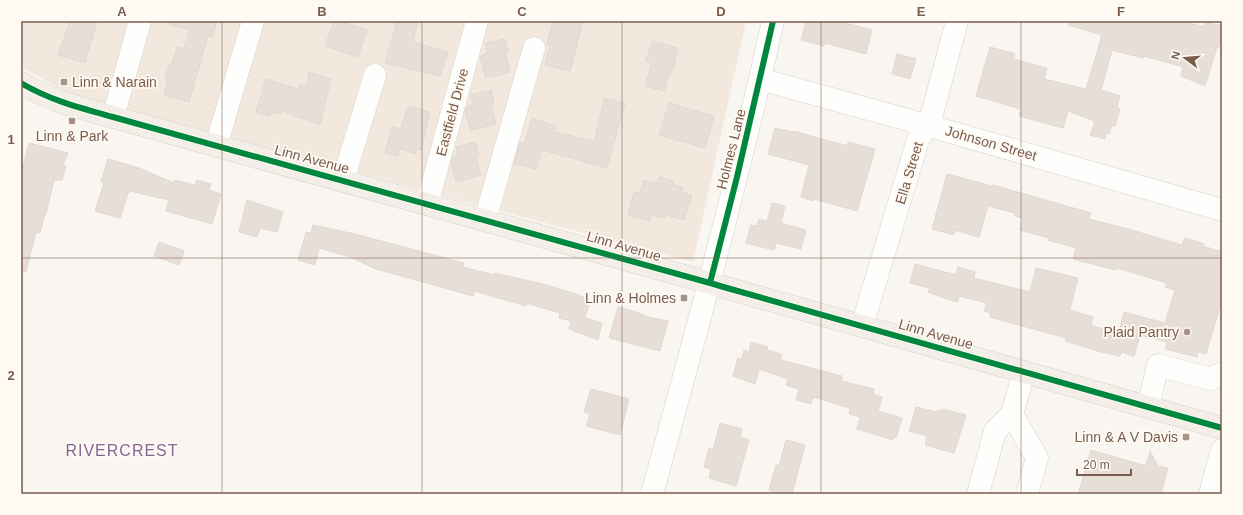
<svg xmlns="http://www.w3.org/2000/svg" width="1243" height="515" font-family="Arial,sans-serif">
<rect width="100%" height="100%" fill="#f9f5f0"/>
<!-- residential -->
<path fill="#f2e8de" d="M21,21H746L693,262L81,100L21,67Z"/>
<!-- building -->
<path fill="#e6ded7" stroke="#e2d8d2" d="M70,21H97L85,63L58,55Z
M172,21H217L212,37L208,36L189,102L164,95L168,81L165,80L169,64L172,65L177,47L184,49L189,30L171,25Z
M334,21H339L367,30L358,57L325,46Z
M397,21H418L413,42L448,52L440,76L385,63Z
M553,21H583L570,71L545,65L550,45L547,44Z
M806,21H837L872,30L866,54L825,43L824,46L801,40Z
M1068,21H1182L1204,27L1205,22L1222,26V37L1219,47H1217L1205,86L1181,76L1183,67L1144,56L1143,58L1112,50L1101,90L1120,96L1117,108L1120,109L1115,126L1112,125L1109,134L1106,133L1105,139L1090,135L1095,121L1068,111L1063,128L1019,116L1021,109L976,96L990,47L1015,54L1013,59L1047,68L1044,79L1086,89L1102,35L1068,25Z
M505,39L508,52L505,53L510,72L486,78L480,56L488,53L485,43Z
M652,41L678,48L674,61H676L667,81L664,91L645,86L652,63L646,61Z
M897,54L916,59L910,79L892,74Z
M309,72L331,79L320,125L282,111L281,114L271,112L270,116L256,112L266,79L298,89L300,84L307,87Z
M491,90L494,104H491L496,124L471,130L465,111L467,106L473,105L470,95Z
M605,98L625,103L607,168L542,150L536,169L514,164L520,142L524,144L532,118L556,126L554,132L594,141Z
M669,103L714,116L705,148L659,135Z
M408,106L430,112L421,150L417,149L416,154L400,149L398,156L385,153L392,126L401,129Z
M775,128L793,132L794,131L847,146L848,142L875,149L857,211L814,199L813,201L801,197L809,165L768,154Z
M475,142L479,156H476L481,175L456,182L451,162L452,158L458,156L456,147Z
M29,143L68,153L63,165L66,166L62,180H54L46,214H45L40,233L36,232L26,272L21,271V174Z
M108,159L139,168L174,183L175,180L195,185L197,180L211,184L209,190L221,194L212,224L166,211L169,200L129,191L120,218L95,211L104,183L101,182Z
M947,174L992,186L993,185L1091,213L1089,219L1128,229L1182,245L1185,238L1204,244L1203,246L1222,252V300L1206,354L1198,352L1197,357L1165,349L1167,342L1140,335L1134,356L1121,352L1120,356L1101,352L1065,341L1066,338L990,317L991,313L984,311L987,303L959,296L958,302L941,297L928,292L930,288L910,283L915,264L956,275L958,267L975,272L974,278L1030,292L1036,268L1078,278L1070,310L1093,317L1091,326L1119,332L1124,312L1165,323L1175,290L1165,287L1167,283L1117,268L1116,270L1073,259L1076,248L1048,240L1049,238L1020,230L1023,218L1015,216V213L988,206L979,237L955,230L954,235L932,229Z
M659,177L674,181L673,185L683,187L682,192L692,195L684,220L666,215L665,218L651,215L649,221L628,215L634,192L640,193L644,180L657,183Z
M247,200L283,212L277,232L260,228L257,237L239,232Z
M772,203L785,206L781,223L806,230L801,249L776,243L774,250L746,243L751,225L757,226L759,219L767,221Z
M313,225L355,234L464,263L463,267L494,275V273L543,284L579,295L590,300L585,318L602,323L598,340L569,329L571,321L559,318L560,313L526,303V306L474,291L473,296L376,269L350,257L319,248L315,265L298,260L306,232L311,233Z
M159,242L184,251L179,265L154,256Z
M618,307L636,312L648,317L668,321L660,351L609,338Z
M751,342L768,347L767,350L781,354V360L842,376L841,381L874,389L873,394L882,397L878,411L902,418L896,438L893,437V440L857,429L860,417L849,414L850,408L813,397L811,404L796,400L799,389L786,385L788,379L759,369L755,384L733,376L738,358L742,359L744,350L749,352Z
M591,389L629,399L620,435L586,426L590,414L584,412Z
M916,407L936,412L938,410H946L966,415L954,453L925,445L927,436L909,431Z
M720,423L742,429L740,437L749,440L736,486L709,478L711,469L704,467L709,448L713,450Z
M786,440L805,445L792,494H782L769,490L776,465L779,466Z
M1091,450L1146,466L1150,451L1158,466L1168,468L1161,494H1078Z"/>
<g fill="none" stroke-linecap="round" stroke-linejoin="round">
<defs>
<path id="minor" d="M760,79L926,125L1222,210
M113,117L140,21
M216,146L253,21
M343,180L375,75
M427,204L477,21
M485,220L534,48
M862,326L918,140L932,114L957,21
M1148,407L1158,365L1211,379L1222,373
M1012,414L1037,458L1027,494
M652,494C695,337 738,180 773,21
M978,494L995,431L1012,414L1024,372
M1210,494L1222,450"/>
<path id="major" d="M21,83C49,100 81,108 113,117L710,283L727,288L1222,428"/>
</defs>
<!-- minor casing -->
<use href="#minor" stroke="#d7d1cb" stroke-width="23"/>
<!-- major casing -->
<use href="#major" stroke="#dad1cc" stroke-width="23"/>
<!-- minor -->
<use href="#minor" stroke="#fefefd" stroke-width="22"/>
<!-- major -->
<use href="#major" stroke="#f3eee8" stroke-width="22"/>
<defs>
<path id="cycleway" d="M21,83C49,100 81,108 113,117L710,283L727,288L1222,428
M710,283L737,177L773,21"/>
</defs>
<!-- cycleway casing -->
<use href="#cycleway" stroke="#fffaf3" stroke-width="8"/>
<!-- cycleway -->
<use href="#cycleway" stroke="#00873e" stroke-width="6"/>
</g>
<!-- grid -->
<path fill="none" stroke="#7a5c4d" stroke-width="1" stroke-opacity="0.55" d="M222,21V494M422,21V494M622,21V494M821,21V494M1021,21V494M21,258H1222"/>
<!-- markers -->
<g fill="#a69286" stroke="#fffaf3" stroke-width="1.5">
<rect x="60" y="78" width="8" height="8" rx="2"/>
<rect x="68" y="117" width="8" height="8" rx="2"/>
<rect x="680" y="294" width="8" height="8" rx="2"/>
<circle cx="1187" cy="332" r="4"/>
<rect x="1182" y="433" width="8" height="8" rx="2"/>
</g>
<g text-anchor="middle" stroke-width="3.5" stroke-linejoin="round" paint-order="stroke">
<!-- poi labels -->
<g font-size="14" fill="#7a5c4d" stroke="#fffaf3" text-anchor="end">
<text x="72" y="87" text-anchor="start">Linn &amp; Narain</text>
<text x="72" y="141" text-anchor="middle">Linn &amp; Park</text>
<text x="676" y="303">Linn &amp; Holmes</text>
<text x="1179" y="337">Plaid Pantry</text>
<text x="1178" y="442">Linn &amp; A V Davis</text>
</g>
<!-- street labels -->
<g font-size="14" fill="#7a5c4d" stroke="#fffaf3">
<text transform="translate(452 112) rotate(-75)" y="5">Eastfield Drive</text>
<text transform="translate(991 143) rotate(16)" y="5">Johnson Street</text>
<text transform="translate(731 149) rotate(-76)" y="5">Holmes Lane</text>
<text transform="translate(312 159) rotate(15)" y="5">Linn Avenue</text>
<text transform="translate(909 173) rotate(-73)" y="5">Ella Street</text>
<text transform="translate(624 246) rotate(16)" y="5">Linn Avenue</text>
<text transform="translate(936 334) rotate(16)" y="5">Linn Avenue</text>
</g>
<!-- quarter labels -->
<g font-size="16" letter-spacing="1" fill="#846695" stroke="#fffaf3">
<text x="122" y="456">RIVERCREST</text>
</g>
</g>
<!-- border -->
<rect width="1243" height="515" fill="none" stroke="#fffaf3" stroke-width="44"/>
<!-- north arrow -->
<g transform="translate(1185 58) rotate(286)" stroke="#fffaf3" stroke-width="3" paint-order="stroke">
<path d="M0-3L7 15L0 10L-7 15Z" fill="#7a5c4d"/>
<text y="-6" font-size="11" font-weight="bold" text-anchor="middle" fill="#7a5c4d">N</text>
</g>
<!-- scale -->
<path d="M1077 469v6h54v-6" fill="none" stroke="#7a5c4d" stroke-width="2"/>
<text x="1083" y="469" font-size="12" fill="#7a5c4d" stroke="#fffaf3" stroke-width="3" paint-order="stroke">20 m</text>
<rect x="22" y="22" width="1199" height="471" fill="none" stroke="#7a5c4d" stroke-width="1.5"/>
<g font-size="13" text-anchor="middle" font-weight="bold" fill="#7a5c4d">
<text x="122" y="16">A</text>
<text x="322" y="16">B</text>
<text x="522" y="16">C</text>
<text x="721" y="16">D</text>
<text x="921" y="16">E</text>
<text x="1121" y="16">F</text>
<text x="11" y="144">1</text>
<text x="11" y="380">2</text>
</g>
</svg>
